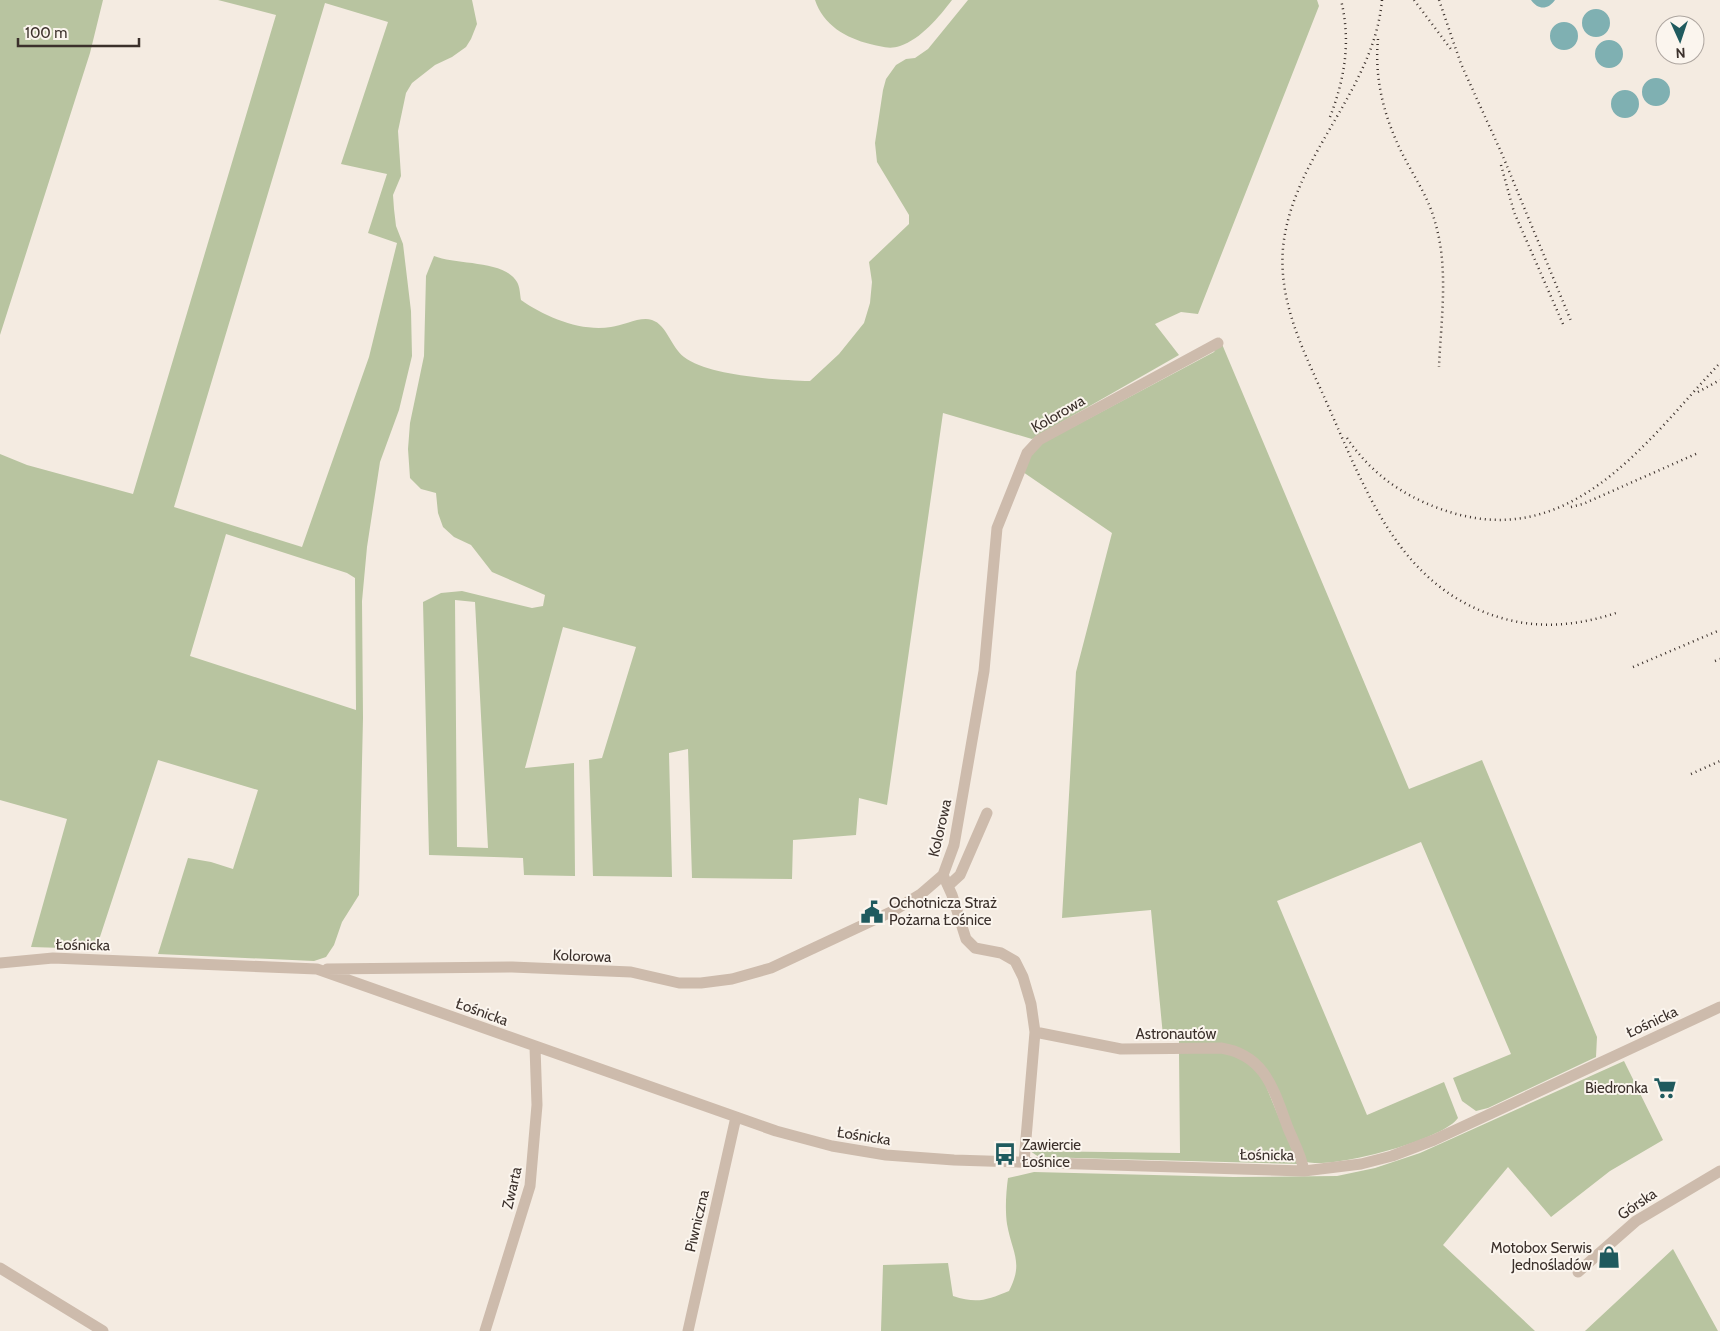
<svg xmlns="http://www.w3.org/2000/svg" width="1720" height="1331" font-family="Cabin,sans-serif">
<rect width="100%" height="100%" fill="#f4ebe1"/>
<!-- green -->
<path fill="#b8c4a0" fill-rule="evenodd" d="M0,0H103L90,53L0,335Z
M218,0H472L477,24L471,39L466,47L452,57L435,65L412,83L406,93L398,131L401,176L393,195L394,209L396,226L403,244L411,311L412,356L399,410L380,462L367,547L362,601L363,718L359,895L342,922L334,945L326,957L314,961L158,954L188,858L211,862L233,869L258,790L158,760L96,949L31,947L67,819L0,800V454L27,465L133,494L276,15ZM325,3L388,22L341,164L387,174L368,233L397,243L369,357L302,547L174,507ZM226,534L347,573L355,578L356,710L190,656Z
M815,0H952C939,17 921,39 900,46C889,50 880,46 870,44C846,38 823,25 815,0Z
M968,0H1317L1319,6L1198,314L1181,312L1155,324L1179,355L1032,439L943,413L887,805L859,798L856,835L793,840L792,879L692,878L688,749L669,753L672,877L593,876L589,760L602,758L636,647L563,627L525,768L574,763L575,876L524,875L523,858L429,855L423,602L441,593L462,591L532,608L543,606L545,595L492,572L471,545L454,537L443,527L438,513L436,493L421,489L410,478L408,449L410,423L424,356L426,276L434,256C456,265 505,260 517,282C520,287 520,295 521,300C545,317 581,332 611,327C623,326 640,316 652,320C667,325 671,347 684,357C709,376 777,380 810,381L839,354L864,323L870,303L872,282L869,262L909,224V215L877,162L875,143L883,90L886,79L896,65L906,59L915,58L928,49ZM455,600L475,602L488,848L457,847Z
M1219,337L1409,789L1482,760L1597,1037L1596,1057L1488,1108L1476,1111L1462,1101L1453,1078L1511,1054L1421,842L1277,901L1367,1115L1444,1082L1458,1118C1443,1140 1334,1169 1307,1162L1248,1053L1179,1045V1036H1163L1151,910L1062,918L1076,672L1112,533L1023,472L1031,454L1041,444L1214,352L1219,344Z
M1179,1052H1218L1238,1055L1261,1074L1298,1164L1039,1157L1030,1151L1180,1153Z
M1624,1061L1663,1140L1610,1171L1551,1217L1508,1167L1443,1245L1535,1331H881L883,1265L948,1263L953,1296C977,1304 987,1300 1009,1291C1024,1262 1012,1253 1007,1224C1005,1210 1006,1192 1008,1178L1034,1172L1233,1177L1337,1176L1375,1168L1420,1153Z
M1673,1249L1718,1331H1585Z"/>
<!-- water -->
<path fill="#7fb0b2" d="M1531,0H1555C1548,10 1538,10 1531,0Z
M1582 23a14 14 0 1 1 28 0a14 14 0 1 1-28 0Z
M1550 36a14 14 0 1 1 28 0a14 14 0 1 1-28 0Z
M1595 54a14 14 0 1 1 28 0a14 14 0 1 1-28 0Z
M1642 92a14 14 0 1 1 28 0a14 14 0 1 1-28 0Z
M1611 104a14 14 0 1 1 28 0a14 14 0 1 1-28 0Z"/>
<g fill="none" stroke-linecap="round" stroke-linejoin="round">
<!-- minor -->
<path stroke="#cdbbac" stroke-width="11" d="M943,875L952,895L966,939L975,948L1001,953L1015,961L1023,977L1031,1004L1035,1032L1024,1162
M948,886L960,875L987,813
M0,963L53,958L317,969L776,1131L832,1146L886,1155L954,1160L1304,1171L1361,1164L1392,1156L1434,1140L1720,1007
M327,969L512,967L631,972L679,983H701L732,979L771,968L893,911L921,894L943,875L954,845L984,671L997,528L1027,453L1039,440L1218,343
M1035,1032L1121,1049L1221,1048C1266,1055 1274,1091 1288,1128C1294,1143 1301,1154 1304,1171
M0,1268L103,1331
M1578,1272L1636,1221L1720,1171
M485,1331L530,1186L537,1105L535,1047
M688,1331L736,1117"/>
<!-- rail -->
<path stroke="#3b302b" stroke-width="2.5" stroke-dasharray="1 4" stroke-linecap="butt" d="M1382,0C1374,91 1292,156 1283,248C1278,306 1307,357 1329,408C1368,496 1402,591 1505,619C1542,629 1580,625 1616,613
M1414,0L1453,52
M1439,0L1461,64L1502,154L1571,321
M1378,39C1374,81 1385,120 1404,157C1415,178 1429,199 1435,222C1449,268 1441,320 1439,367
M1330,117C1345,78 1351,41 1341,0
M1501,165L1514,212L1563,324
M1698,392L1720,380
M1347,438C1370,472 1400,494 1438,508C1568,557 1644,444 1720,363
M1571,507L1583,504L1698,453
M1715,661L1720,659
M1633,667L1720,630
M1691,774L1720,761"/>
</g>
<!-- icons -->
<defs>
<symbol id="civic-bare" viewBox="-9 -9 18 18"><path d="M-.6-6.5H3V-4.5H.6V-3L4-1V1h2V6H-6V1h2V-1L-.6-3ZM-1.2 2.5V6h2.4V2.5Z" fill="#1f5a5e" stroke="#fbf5ee" stroke-width="2.5" paint-order="stroke"/></symbol>
<symbol id="supermarket-bare" viewBox="-9 -9 18 18"><path d="M-6-5.5h2.5l.6 2H6L4.5 2H-2.5L-4.4-4H-6ZM-1.5 3.2a1.3 1.3 0 1 0 .1 0ZM3 3.2a1.3 1.3 0 1 0 .1 0Z" fill="#1f5a5e" stroke="#fbf5ee" stroke-width="2.5" paint-order="stroke"/></symbol>
<symbol id="bus-bare" viewBox="-9 -9 18 18"><path d="M-5-6H5V4H4V6H2V4H-2V6H-4V4H-5ZM-3.5-4V0h7V-4ZM-3.5 1.2v1.5H-2V1.2ZM2 1.2v1.5H3.5V1.2Z" fill="#1f5a5e" stroke="#fbf5ee" stroke-width="2.5" paint-order="stroke"/></symbol>
<symbol id="shop-bare" viewBox="-9 -9 18 18"><path d="M-5-2.5h2.3a2.7 3.5 0 0 1 5.4 0H5L5.5 6h-11ZM-1.5-2.5h3a1.5 2.3 0 0 0-3 0Z" fill="#1f5a5e" stroke="#fbf5ee" stroke-width="2.5" paint-order="stroke"/></symbol>
</defs>
<g fill-rule="evenodd">
<use href="#civic-bare" x="856" y="896" width="32" height="32"/>
<use href="#supermarket-bare" x="1649" y="1072" width="32" height="32"/>
<use href="#bus-bare" x="989" y="1138" width="32" height="32"/>
<use href="#shop-bare" x="1593" y="1241" width="32" height="32"/>
</g>
<g text-anchor="middle" stroke-width="4" stroke-linejoin="round" paint-order="stroke">
<!-- street labels -->
<g font-size="15" fill="#3b302b" stroke="#fbf5ee">
<text transform="translate(1058 414) rotate(-30)" y="5">Kolorowa</text>
<text transform="translate(940 828) rotate(-77)" y="5">Kolorowa</text>
<text transform="translate(83 945) rotate(1)" y="5">Łośnicka</text>
<text transform="translate(582 956) rotate(2)" y="5">Kolorowa</text>
<text transform="translate(482 1012) rotate(20)" y="5">Łośnicka</text>
<text transform="translate(1652 1022) rotate(-25)" y="5">Łośnicka</text>
<text x="1176" y="1039">Astronautów</text>
<text transform="translate(864 1136) rotate(9)" y="5">Łośnicka</text>
<text transform="translate(1267 1155) rotate(1)" y="5">Łośnicka</text>
<text transform="translate(512 1188) rotate(-77)" y="5">Zwarta</text>
<text transform="translate(1637 1204) rotate(-34)" y="5">Górska</text>
<text transform="translate(697 1221) rotate(-77)" y="5">Piwniczna</text>
</g>
<!-- poi labels -->
<g font-size="15" fill="#3b302b" stroke="#fbf5ee" text-anchor="start">
<text x="889" y="908">Ochotnicza Straż<tspan x="889" dy="17">Pożarna Łośnice</tspan></text>
<text x="1648" y="1093" text-anchor="end">Biedronka</text>
<text x="1022" y="1150">Zawiercie<tspan x="1022" dy="17">Łośnice</tspan></text>
<text x="1592" y="1253" text-anchor="end">Motobox Serwis<tspan x="1592" dy="17">Jednośladów</tspan></text>
</g>
</g>
<!-- north arrow -->
<g transform="translate(1680 40) rotate(177)"><circle r="24" fill="#fbf5ee" stroke="#aea6a0"/>
<path d="M0-4L9 19L0 12L-9 19Z" fill="#1f5a5e"/>
<text y="-8" font-size="14" font-weight="bold" text-anchor="middle" fill="#3b302b">N</text>
</g>
<!-- scale -->
<path d="M18 38v8h121v-8" fill="none" stroke="#3b302b" stroke-width="2.5"/>
<text x="25" y="38" font-size="15" fill="#3b302b" stroke="#fbf5ee" stroke-width="4" paint-order="stroke">100 m</text>
</svg>
